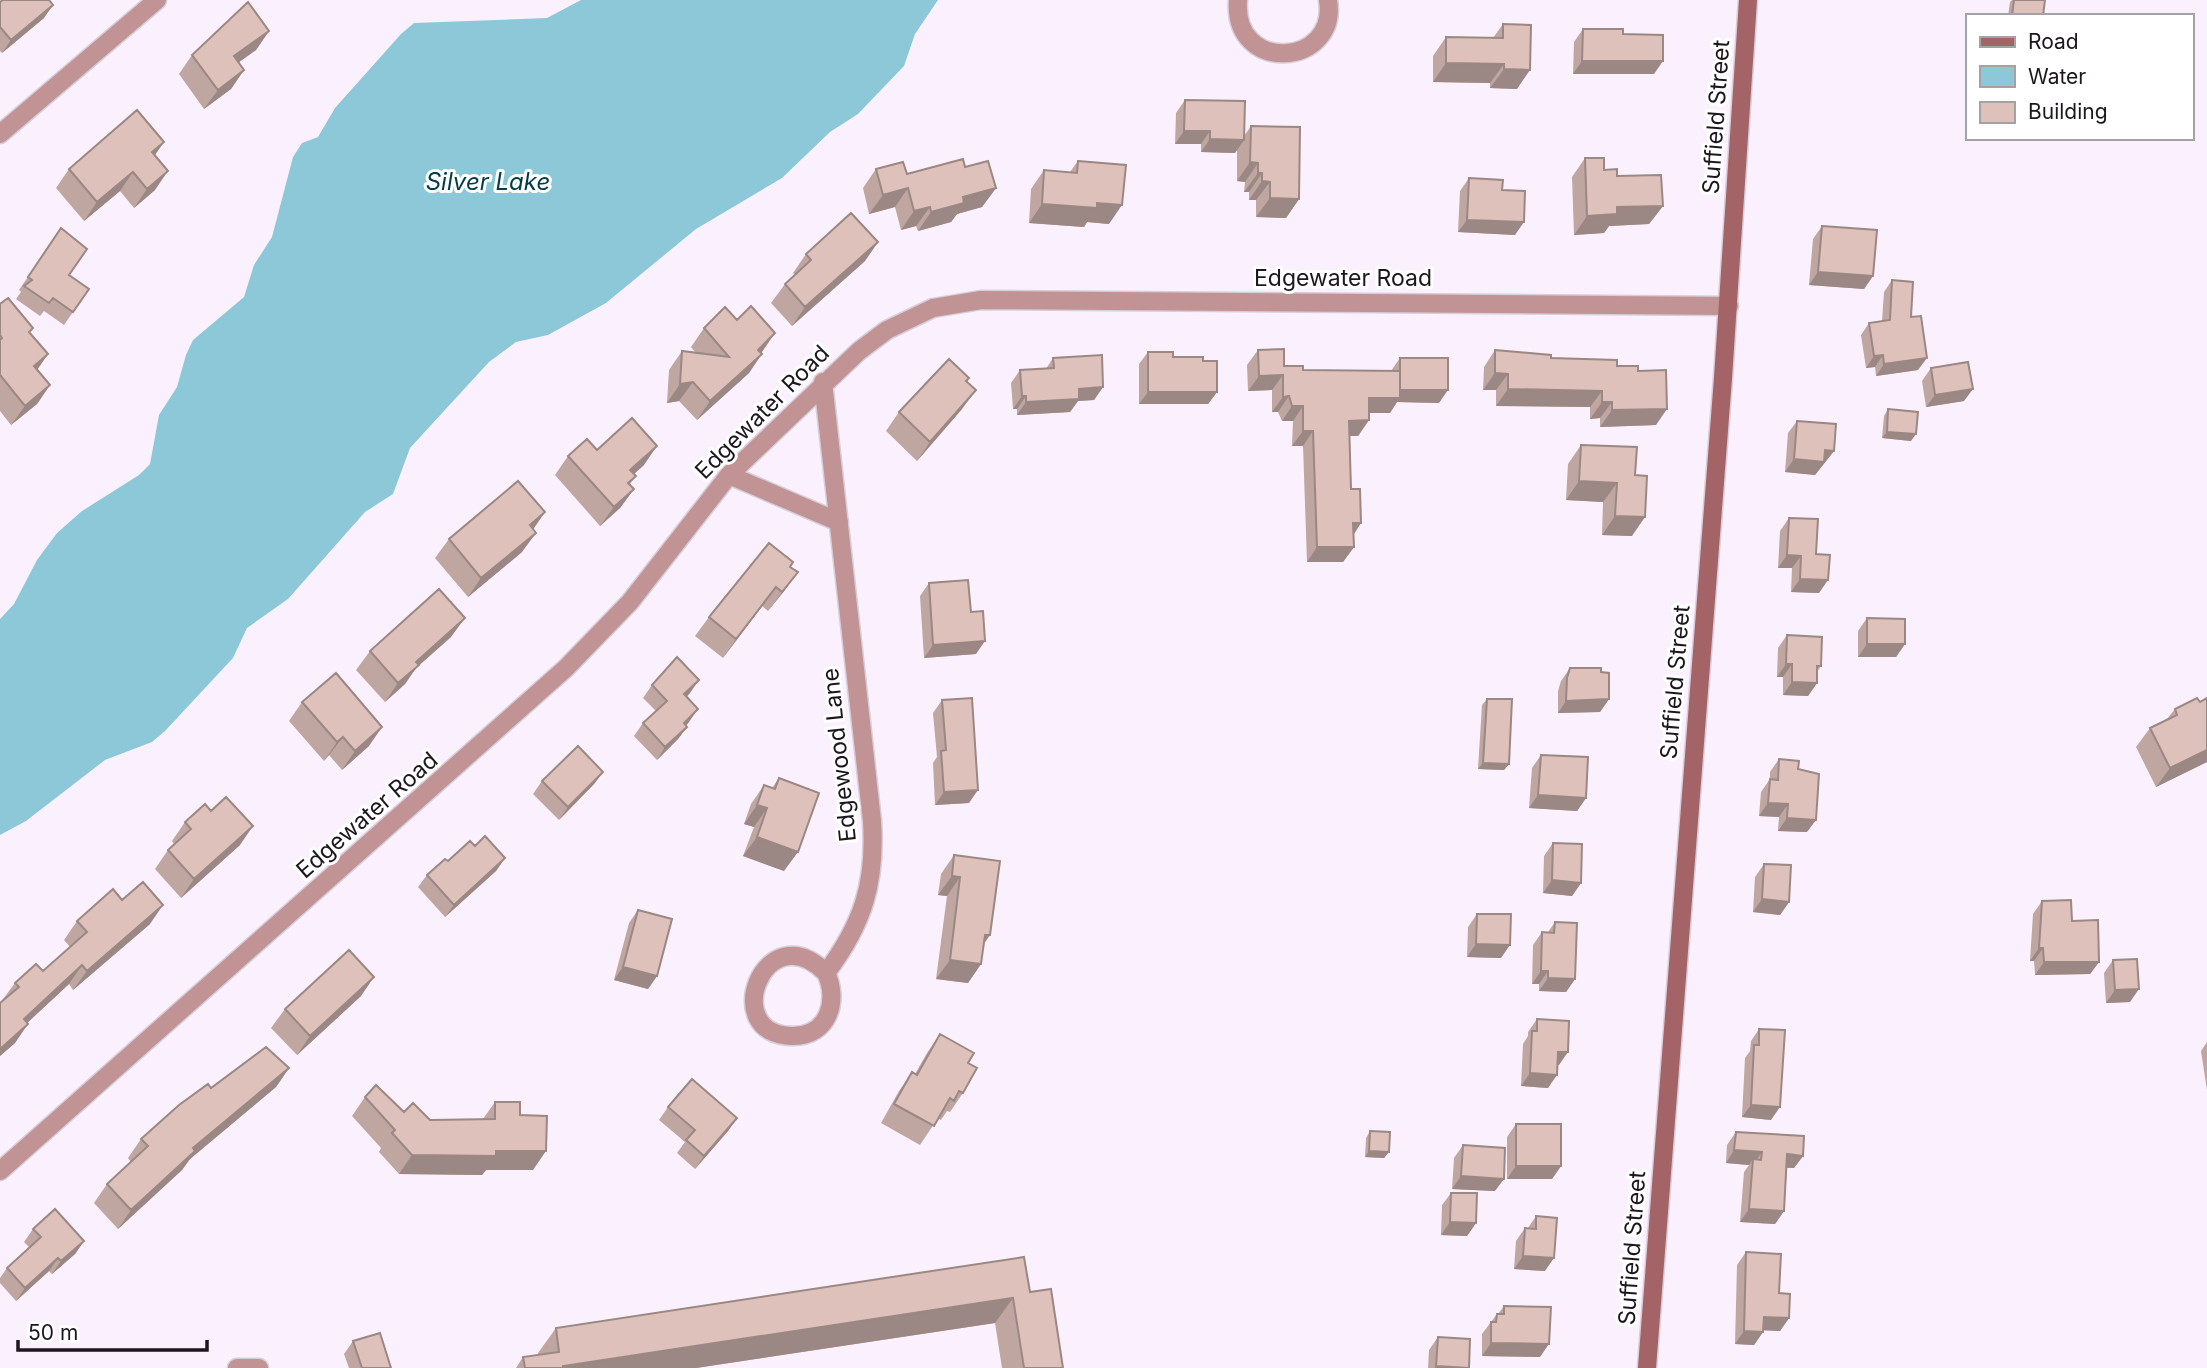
<svg xmlns="http://www.w3.org/2000/svg" width="2207" height="1368" font-family="Inter,sans-serif">
<rect width="100%" height="100%" fill="#fbf1fe"/>
<!-- water -->
<path fill="#8cc8d7" d="M581,0H938L915,34L904,66L858,114L830,132L782,178L696,229L606,303L548,335L516,342L489,362L410,448L393,494L365,512L288,599L247,628L233,658L165,731L152,742L105,760L26,821L0,835V619L14,604L37,560L57,533L82,511L139,475L150,464L159,415L177,387L186,355L193,340L244,297L254,265L272,237L293,157L302,143L318,137L335,108L401,34L414,23L547,18Z"/>
<g fill="none" stroke-linecap="round" stroke-linejoin="round">
<defs>
<path id="minor" d="M1238,0C1232,75 1339,67 1328,0
M0,134L157,0
M823,382L872,821C876,883 863,924 826,973C765,911 717,1036 793,1036C829,1036 839,1000 826,973
M729,475L839,522
M0,1171L566,668L630,602L729,475L859,351L887,330L933,308L981,300L1729,306
M237,1368H259"/>
<path id="secondary" d="M1647,1368L1723,378L1748,0"/>
</defs>
<!-- minor casing -->
<use href="#minor" stroke="#d7ceda" stroke-width="21"/>
<!-- secondary casing -->
<use href="#secondary" stroke="#d7ceda" stroke-width="21"/>
<!-- minor -->
<use href="#minor" stroke="#c19394" stroke-width="18"/>
<!-- secondary -->
<use href="#secondary" stroke="#a46366" stroke-width="18"/>
</g>
<!-- wall -->
<path fill="#bfa6a1" d="M2012,0H2045L2043,16H2008L2010,2Z
M0,2L44,18L2,53L0,51Z
M1503,24L1517,89L1490,88V83L1433,82V56L1446,37L1493,38Z
M1583,29L1623,34L1654,74H1573L1574,42Z
M269,31L256,50L239,62L244,70L231,89L204,109L179,74L192,55Z
M1185,100L1244,136L1251,126L1299,199L1286,218L1256,217V200H1249V192H1244L1245,182L1237,181V150L1235,153L1201,152V144H1175L1176,113Z
M164,142L154,155L155,190L134,208L120,191L84,221L56,188L69,169Z
M1585,158L1617,176L1663,206L1649,224L1609,226L1604,233L1574,235L1572,177Z
M1078,161L1109,224L1087,222L1084,227L1029,223L1031,189L1044,170L1070,172Z
M965,167L996,188L982,207L957,214L951,222L918,231L916,226L901,230L895,207L869,214L863,188L876,169L907,174Z
M1469,178L1502,190L1515,235L1458,232L1460,191Z
M1822,226L1873,276L1864,289L1809,285L1813,239Z
M61,228L69,275L89,289L64,325L44,311L40,316L16,299L21,292L19,290Z
M878,242L865,261L792,326L771,303L785,284L795,275L793,273L806,254Z
M1892,280L1911,317L1918,370L1876,376L1875,367L1866,368L1861,335L1869,323L1882,321L1884,292Z
M0,304L33,328L30,333L48,354L37,369L50,385L37,404L11,425L0,411Z
M704,328L761,353L749,373L697,420L679,401L667,403L669,370L682,351L695,352L691,347Z
M1258,350L1284,366L1303,370L1391,371L1400,358L1439,403L1397,402L1390,413H1369V420L1358,436H1349L1354,547L1343,562H1307L1303,446H1292L1293,421H1282L1278,412H1272V390L1248,391L1247,365Z
M1495,350L1617,366L1638,371L1656,425L1600,427V418L1590,419V407L1496,406V390H1483L1484,367Z
M1148,352L1203,361L1217,392L1208,404H1139V364Z
M1053,358L1103,387L1094,400L1078,401L1070,412L1017,415V409H1013L1011,383L1020,370L1046,369Z
M1931,368L1964,401L1926,407L1922,381Z
M969,378L967,382L962,409L917,461L886,431L899,412Z
M1888,409L1911,441L1882,438L1884,416Z
M1797,421L1834,451L1815,475L1785,472L1788,433Z
M1581,445L1637,447L1632,536L1602,535L1603,502L1566,500L1568,464Z
M597,450L644,465L634,474L636,476L630,484L634,489L620,508L600,526L555,475L568,456Z
M545,512L533,529L522,552L468,597L435,558L449,539Z
M1789,518L1819,593L1791,592L1792,568H1778L1780,531Z
M790,567L798,572L784,591L768,611L762,606L723,658L695,636L709,617Z
M929,583L971,612L976,654L924,658L920,596Z
M1867,618L1905,644L1896,657H1858V631Z
M1787,635L1821,666L1817,672V683L1808,696L1783,695V677H1777L1778,648Z
M451,637L416,668L405,684L385,702L356,670L370,651Z
M1570,668L1601,672L1609,699L1600,712L1558,713V691L1561,681Z
M652,685L690,693L687,697L689,722L686,726L687,727L678,739L657,760L634,736L643,723L656,711L643,698Z
M1487,699L1509,764L1504,770L1478,769L1482,705Z
M942,700L969,803L935,805L933,763L937,757L933,713Z
M302,702L369,746L342,770L329,755L324,761L289,721Z
M2200,702L2207,762L2156,787L2136,747L2150,728L2167,719L2175,709Z
M1541,755L1586,798L1577,811L1529,808L1532,768Z
M1779,759L1798,769L1807,832L1778,831L1779,817L1759,816L1761,792L1770,779V772Z
M603,772L594,784L559,820L533,794L542,781Z
M779,778L784,871L743,856L754,827L744,824L751,804L764,785L772,788Z
M185,822L240,845L181,898L155,869L168,850L174,844L172,841Z
M1553,843L1581,883L1572,896L1543,893L1544,856Z
M475,846L505,858L496,871L445,917L418,887L427,875Z
M954,855L983,945L981,964L968,983L936,979L947,896L938,895L941,874Z
M1764,864L1789,902L1780,915L1753,912L1755,877Z
M122,900L150,924L73,990L69,984L27,1023L15,1043L0,1056V1003L15,983L43,971L70,947L64,940L77,921Z
M2042,901L2072,921L2099,962L2090,974L2035,975L2034,961H2030L2033,914Z
M638,910L657,976L648,989L614,980L629,923Z
M1477,914L1501,958L1467,957L1468,927Z
M1555,922L1575,979L1566,992L1539,991V984H1532L1533,945L1542,932H1548Z
M2113,960L2130,1002L2106,1003L2104,973Z
M361,996L297,1055L271,1028L285,1009Z
M1537,1019L1559,1065H1558L1548,1088L1521,1086L1523,1044L1528,1036V1032Z
M1759,1029L1771,1120L1742,1117L1745,1058L1750,1051L1751,1041Z
M940,1034L968,1063L963,1093L950,1112L947,1111L941,1120L938,1118L920,1145L881,1123L899,1091L912,1072L915,1074L927,1053Z
M2207,1042V1090L2201,1051Z
M289,1068L276,1087L190,1159L182,1170L118,1229L94,1203L107,1184L131,1162L128,1158L141,1139L211,1088Z
M365,1097L404,1112L430,1120L483,1119L495,1102L520,1115L533,1170H486L482,1175L399,1174L379,1152L381,1148L352,1116Z
M668,1107L737,1118L728,1131L695,1169L677,1153L685,1142L659,1120Z
M1516,1124L1561,1166L1552,1179H1507V1137Z
M1370,1131L1389,1152L1384,1158L1365,1157L1366,1138Z
M1736,1132L1803,1156L1794,1168H1787L1784,1211L1775,1224L1740,1222L1744,1172L1749,1165L1726,1163L1727,1145Z
M1463,1145L1495,1191L1452,1189L1454,1158Z
M1451,1193L1476,1223L1467,1236L1441,1235L1442,1205Z
M1536,1216L1545,1271L1514,1269L1516,1241L1525,1228H1528Z
M33,1229L84,1241L75,1254L52,1274L49,1271L16,1301L0,1283V1278L7,1268L29,1247L24,1242Z
M1746,1252L1779,1293L1789,1318L1780,1331L1763,1330V1332L1754,1345L1735,1344L1737,1265Z
M1030,1292L1063,1368H1002L995,1323L696,1368H516L523,1357L538,1355V1353L556,1328Z
M1504,1306L1540,1357L1482,1356V1334L1497,1314H1498Z
M1438,1337L1469,1368H1428L1429,1350Z
M353,1341L391,1368H349L344,1354Z"/>
<!-- shaded-wall -->
<path fill="#9b8783" d="M53,5L44,18L2,53L11,40Z
M269,31L256,50L221,75L234,56Z
M1582,61H1663L1654,74H1573Z
M1446,63L1504,64L1490,83L1433,82Z
M1504,69L1530,70L1517,89L1490,88Z
M244,70L231,89L204,109L218,90Z
M1184,131H1210L1201,144H1175Z
M1210,139L1244,140L1235,153L1201,152Z
M164,142L151,161L152,152Z
M1250,162L1258,163L1245,182L1237,181Z
M168,171L155,190L134,208L147,189Z
M133,172L120,191L84,221L97,202Z
M1258,173H1262L1249,192H1244Z
M1262,181L1270,182L1256,200H1249Z
M908,188L895,207L869,214L883,195Z
M996,188L982,207L957,214L951,222L918,231L931,212L963,197Z
M1270,198L1299,199L1286,218L1256,217Z
M1097,203L1122,205L1109,224L1087,222L1084,227L1029,223L1042,204Z
M1663,206L1649,224L1609,226L1604,233L1574,235L1587,216L1617,207Z
M930,207L916,226L901,230L914,211Z
M1467,220L1524,222L1515,235L1458,232Z
M878,242L865,261L792,326L805,307Z
M1818,272L1873,276L1864,289L1809,285Z
M775,333L762,352L745,369L758,350Z
M48,354L35,373L34,366Z
M762,354L749,373L697,420L710,401Z
M1883,355L1875,367L1866,368L1874,356Z
M1927,358L1918,370L1876,376L1884,364Z
M1495,373L1508,374L1496,390H1483Z
M1283,375L1272,390L1248,391L1259,376Z
M693,382L679,401L667,403L680,384Z
M50,385L37,404L11,425L25,406Z
M1103,387L1094,400L1078,401L1070,412L1017,415L1026,402L1079,389Z
M1508,389L1602,391L1590,407L1496,406Z
M1973,389L1964,401L1926,407L1935,395Z
M976,390L962,409L917,461L930,442Z
M1400,390H1448L1439,403L1397,402L1390,413H1358L1369,398Z
M1148,392H1217L1208,404H1139Z
M1022,396H1026L1017,409H1013Z
M1289,396L1278,412H1272L1283,397Z
M1602,402H1612L1600,418L1590,419Z
M1292,406H1303L1293,421H1282Z
M1667,409L1656,425L1600,427L1612,410Z
M1369,420L1358,436H1338L1349,421Z
M1303,431H1313L1303,446H1292Z
M1887,432L1916,434L1911,441L1882,438Z
M657,446L644,465L617,489L630,470Z
M1825,450L1834,451L1815,475L1785,472L1794,459Z
M1579,481L1617,483L1603,502L1566,500Z
M634,489L620,508L600,526L614,507Z
M545,512L532,531L530,525Z
M1615,516L1645,517L1632,536L1602,535Z
M1353,523H1361L1351,539Z
M536,533L522,552L468,597L481,578Z
M1317,547H1354L1343,562H1307Z
M1787,555L1801,556L1792,568H1778Z
M798,572L784,591L768,611L782,592Z
M1800,579L1828,580L1819,593L1791,592Z
M776,587L762,606L723,658L736,639Z
M465,618L451,637L416,668L405,684L385,702L398,683L416,662Z
M985,641L976,654L924,658L933,645Z
M1867,644H1905L1896,657H1858Z
M1786,664H1792L1783,677H1777Z
M699,680L690,693L675,707L684,694Z
M1792,682L1817,683L1808,696L1783,695Z
M1609,699L1600,712L1558,713L1566,701Z
M698,709L689,722L675,736L684,723Z
M382,727L369,746L342,770L355,751Z
M687,727L678,739L657,760L665,747Z
M343,737L329,755L324,761L337,742Z
M2207,750V762L2156,787L2170,768Z
M1483,763L1509,764L1504,770L1478,769Z
M603,772L594,784L559,820L568,807Z
M978,790L969,803L935,805L944,792Z
M1538,795L1586,798L1577,811L1529,808Z
M1768,803L1788,804L1779,817L1759,816Z
M757,805L767,808L754,827L744,824Z
M1787,818L1816,820L1807,832L1778,831Z
M253,826L240,845L181,898L194,879Z
M757,837L798,852L784,871L743,856Z
M505,858L496,871L445,917L454,905Z
M952,876L960,877L947,896L938,895Z
M1552,880L1581,883L1572,896L1543,893Z
M1762,899L1789,902L1780,915L1753,912Z
M163,905L150,924L73,990L87,971Z
M985,935H990L977,954Z
M1476,944L1510,945L1501,958L1467,957Z
M2039,948H2043L2034,961H2030Z
M950,960L981,964L968,983L936,979Z
M2044,962H2099L2090,974L2035,975Z
M82,965L69,984L11,1038L24,1019Z
M623,967L657,976L648,989L614,980Z
M1541,971H1548L1539,984H1532Z
M374,977L361,996L297,1055L310,1036Z
M1548,978L1575,979L1566,992L1539,991Z
M2139,989L2130,1002L2106,1003L2115,990Z
M28,1024L15,1043L0,1056V1049Z
M1558,1052H1568L1559,1065L1549,1064Z
M289,1068L276,1087L190,1159L182,1170L118,1229L131,1210L193,1148Z
M1530,1073L1557,1075L1548,1088L1521,1086Z
M1751,1105L1780,1107L1771,1120L1742,1117Z
M737,1118L728,1131L695,1169L704,1156Z
M1734,1150L1762,1152L1753,1165V1159L1749,1165L1726,1163Z
M496,1151H546L533,1170H486L482,1175L399,1174L412,1155Z
M1369,1151L1389,1152L1384,1158L1365,1157Z
M1787,1154L1803,1156L1794,1168L1778,1167Z
M1516,1166H1561L1552,1179H1507Z
M1461,1176L1504,1179L1495,1191L1452,1189Z
M1749,1209L1784,1211L1775,1224L1740,1222Z
M1450,1222L1476,1223L1467,1236L1441,1235Z
M84,1241L75,1254L52,1274L61,1261Z
M1523,1256L1554,1258L1545,1271L1514,1269Z
M58,1258L49,1271L16,1301L25,1288Z
M1013,1298L995,1323L696,1368H562L563,1366Z
M1764,1317L1789,1318L1780,1331L1755,1330Z
M1744,1331L1763,1332L1754,1345L1735,1344Z
M1491,1343L1549,1344L1540,1357L1482,1356Z
M1436,1366L1469,1368H1435Z"/>
<!-- building -->
<path fill="#dec1bb" stroke="#9b8783" stroke-width="2" d="M3,0H49L53,5L11,40L0,27V2Z
M2014,0H2045L2043,16H2012Z
M248,2L269,31L234,56L244,70L218,90L192,55Z
M1503,24L1531,25L1530,70L1504,69V64L1446,63V37L1503,38Z
M1583,29H1623V34L1663,35V61H1582Z
M1185,100L1245,101L1244,140L1210,139V131H1184Z
M137,110L164,142L152,152L168,171L147,189L133,172L97,202L69,169Z
M1251,126L1300,127L1299,199L1270,198V182L1262,181V173H1258V163L1250,162Z
M1585,158H1604V170L1617,169V176L1661,175L1663,206L1617,207V214L1587,216Z
M963,159L965,167L988,161L996,188L963,197L964,203L931,212L930,207L914,211L908,188L883,195L876,169L903,162L907,174Z
M1078,161L1126,165L1122,205L1097,203V208L1042,204L1044,170L1077,173Z
M1469,178L1503,180L1502,190L1525,191L1524,222L1467,220Z
M851,213L878,242L805,307L785,284L811,260L806,254Z
M1822,226L1877,230L1873,276L1818,272Z
M61,228L87,249L69,275L89,289L73,312L53,298L49,303L24,286L32,280L28,277Z
M1892,280L1913,282L1911,317L1921,316L1927,358L1884,364L1883,355L1874,356L1869,323L1890,320Z
M8,298L33,328L29,332L48,354L34,366L50,385L25,406L0,375V340L2,338L0,335V304Z
M751,306L775,333L758,350L762,354L710,401L693,382L680,384L682,351L729,357L704,328L725,307L737,320Z
M1284,349V366H1303V370L1400,371V398H1369V420L1349,421L1351,489H1360L1361,523H1353L1354,547H1317L1313,431H1303V406H1292L1289,396L1283,397V375L1259,376L1258,350Z
M1495,350L1551,355V358L1617,360V366H1638V371L1666,370L1667,409L1612,410V402H1602V391L1508,389V374L1495,373Z
M1148,352H1173V357H1203V361H1217V392H1148Z
M1102,355L1103,387L1079,389V399L1026,402V396H1022L1020,370L1054,368L1053,358Z
M1400,358H1448V390H1400Z
M949,359L969,378L966,381L976,390L930,442L899,412Z
M1968,362L1973,389L1935,395L1931,368Z
M1888,409L1918,412L1916,434L1887,432Z
M632,418L657,446L630,470L636,476L628,483L634,489L614,507L568,456L587,439L597,450Z
M1797,421L1836,424L1834,451L1825,450L1824,462L1794,459Z
M1581,445L1637,447L1635,475L1647,476L1645,517L1615,516L1617,483L1579,481Z
M518,481L545,512L530,525L536,533L481,578L449,539Z
M1789,518L1818,519L1816,554L1830,555L1828,580L1800,579L1801,556L1787,555Z
M769,543L793,562L790,567L798,572L782,592L776,587L736,639L709,617Z
M968,580L971,612L983,611L985,641L933,645L929,583Z
M439,589L465,618L416,662L419,665L398,683L370,651Z
M1867,618L1905,619V644H1867Z
M1787,635L1822,637L1821,666H1817V683L1792,682V664H1786Z
M677,657L699,680L684,694L698,709L684,723L687,727L665,747L643,723L667,701L652,685Z
M1570,668H1601V672L1609,673V699L1566,701L1567,678Z
M336,673L382,727L355,751L343,737L337,742L302,702Z
M972,698L978,790L944,792L941,751L946,750L942,700Z
M2197,698L2200,702L2207,698V750L2170,768L2150,728L2177,715L2175,709Z
M1487,699H1512L1509,764L1483,763Z
M578,746L603,772L568,807L542,781Z
M1541,755L1588,757L1586,798L1538,795Z
M1779,759L1799,761L1798,769L1819,774L1816,820L1787,818L1788,804L1768,803L1770,779L1778,780Z
M779,778L819,793L798,852L757,837L767,808L757,805L764,785L775,789Z
M226,797L253,826L194,879L168,850L191,829L185,822L205,804L211,811Z
M485,836L505,858L454,905L427,875L445,859L448,861L470,841L475,846Z
M1553,843L1582,844L1581,883L1552,880Z
M954,855L1000,861L990,935H985L981,964L950,960L960,877L952,876Z
M1764,864L1791,865L1789,902L1762,899Z
M143,882L163,905L87,971L82,965L24,1019L28,1024L0,1049V1003L19,987L15,983L36,964L43,971L87,932L77,921L113,889L122,900Z
M2071,900L2072,921L2098,920L2099,962H2044L2043,948H2039L2042,901Z
M638,910L672,919L657,976L623,967Z
M1477,914H1511L1510,945L1476,944Z
M1555,922L1577,923L1575,979L1548,978V971H1541L1542,932L1554,933Z
M349,950L374,977L310,1036L285,1009Z
M2137,959L2139,989L2115,990L2113,960Z
M1537,1019L1569,1021L1568,1052H1558L1557,1075L1530,1073L1532,1031H1537Z
M1759,1029L1785,1030L1780,1107L1751,1105L1754,1045H1759Z
M940,1034L974,1053L968,1063L977,1068L963,1093L959,1091L954,1101L950,1098L934,1126L894,1104L912,1072L917,1075Z
M266,1047L289,1068L193,1148L195,1151L131,1210L107,1184L148,1146L141,1139L179,1105L208,1084L211,1088Z
M692,1079L737,1118L704,1156L686,1140L695,1130L668,1107Z
M376,1085L404,1112L413,1103L430,1120L495,1119V1102H520V1115L547,1116L546,1151H496V1156L412,1155L392,1133L395,1130L365,1097Z
M1516,1124H1561V1166H1516Z
M1370,1131L1390,1132L1389,1152L1369,1151Z
M1736,1132L1804,1136L1803,1156L1787,1154L1784,1211L1749,1209L1753,1159L1761,1160L1762,1152L1734,1150Z
M1463,1145L1505,1148L1504,1179L1461,1176Z
M1451,1193H1477L1476,1223L1450,1222Z
M55,1209L84,1241L61,1261L58,1258L25,1288L7,1268L41,1237L33,1229Z
M1536,1216L1557,1218L1554,1258L1523,1256L1525,1228L1536,1229Z
M1746,1252L1781,1254L1779,1293L1790,1294L1789,1318L1764,1317L1763,1332L1744,1331Z
M1024,1257L1030,1292L1051,1289L1063,1368H1024L1013,1298L563,1366V1368H525L523,1357L559,1352L556,1328Z
M1504,1306L1551,1307L1549,1344L1491,1343V1322H1496L1497,1314H1504Z
M380,1333L391,1368H362L353,1341Z
M1438,1337L1470,1339L1469,1368L1436,1366Z"/>
<g text-anchor="middle" stroke-width="6" stroke-linejoin="round" paint-order="stroke">
<!-- street labels -->
<g font-size="23" fill="#1d161e" stroke="#fff">
<text transform="translate(1716 117) rotate(-86)" y="8">Suffield Street</text>
<text x="1343" y="286">Edgewater Road</text>
<text transform="translate(762 412) rotate(-45)" y="8">Edgewater Road</text>
<text transform="translate(1675 682) rotate(-85)" y="8">Suffield Street</text>
<text transform="translate(839 755) rotate(-96)" y="8">Edgewood Lane</text>
<text transform="translate(367 815) rotate(-41)" y="8">Edgewater Road</text>
<text transform="translate(1632 1248) rotate(-86)" y="8">Suffield Street</text>
</g>
<!-- water labels -->
<g font-size="24" font-style="italic" fill="#043d48" stroke="#fff">
<text x="488" y="190">Silver Lake</text>
</g>
</g>
<!-- legend -->
<rect x="1966" y="14" width="228" height="126" fill="#ffffff" stroke="#a5a2a5" stroke-width="2"/>
<rect x="1980" y="37" width="35" height="10" fill="#a46366" stroke="#a5a2a5" stroke-width="2"/>
<text x="2028" y="49" font-size="21" fill="#1d161e">Road</text>
<rect x="1980" y="66" width="35" height="21" fill="#8cc8d7" stroke="#a5a2a5" stroke-width="2"/>
<text x="2028" y="84" font-size="21" fill="#1d161e">Water</text>
<rect x="1980" y="102" width="35" height="21" fill="#dec1bb" stroke="#a5a2a5" stroke-width="2"/>
<text x="2028" y="119" font-size="21" fill="#1d161e">Building</text>
<!-- scale -->
<path d="M18 1340v10h189v-10" fill="none" stroke="#1d161e" stroke-width="3.5"/>
<text x="28" y="1340" font-size="21" fill="#1d161e" stroke="#ffffff" stroke-width="5" paint-order="stroke">50 m</text>
</svg>
